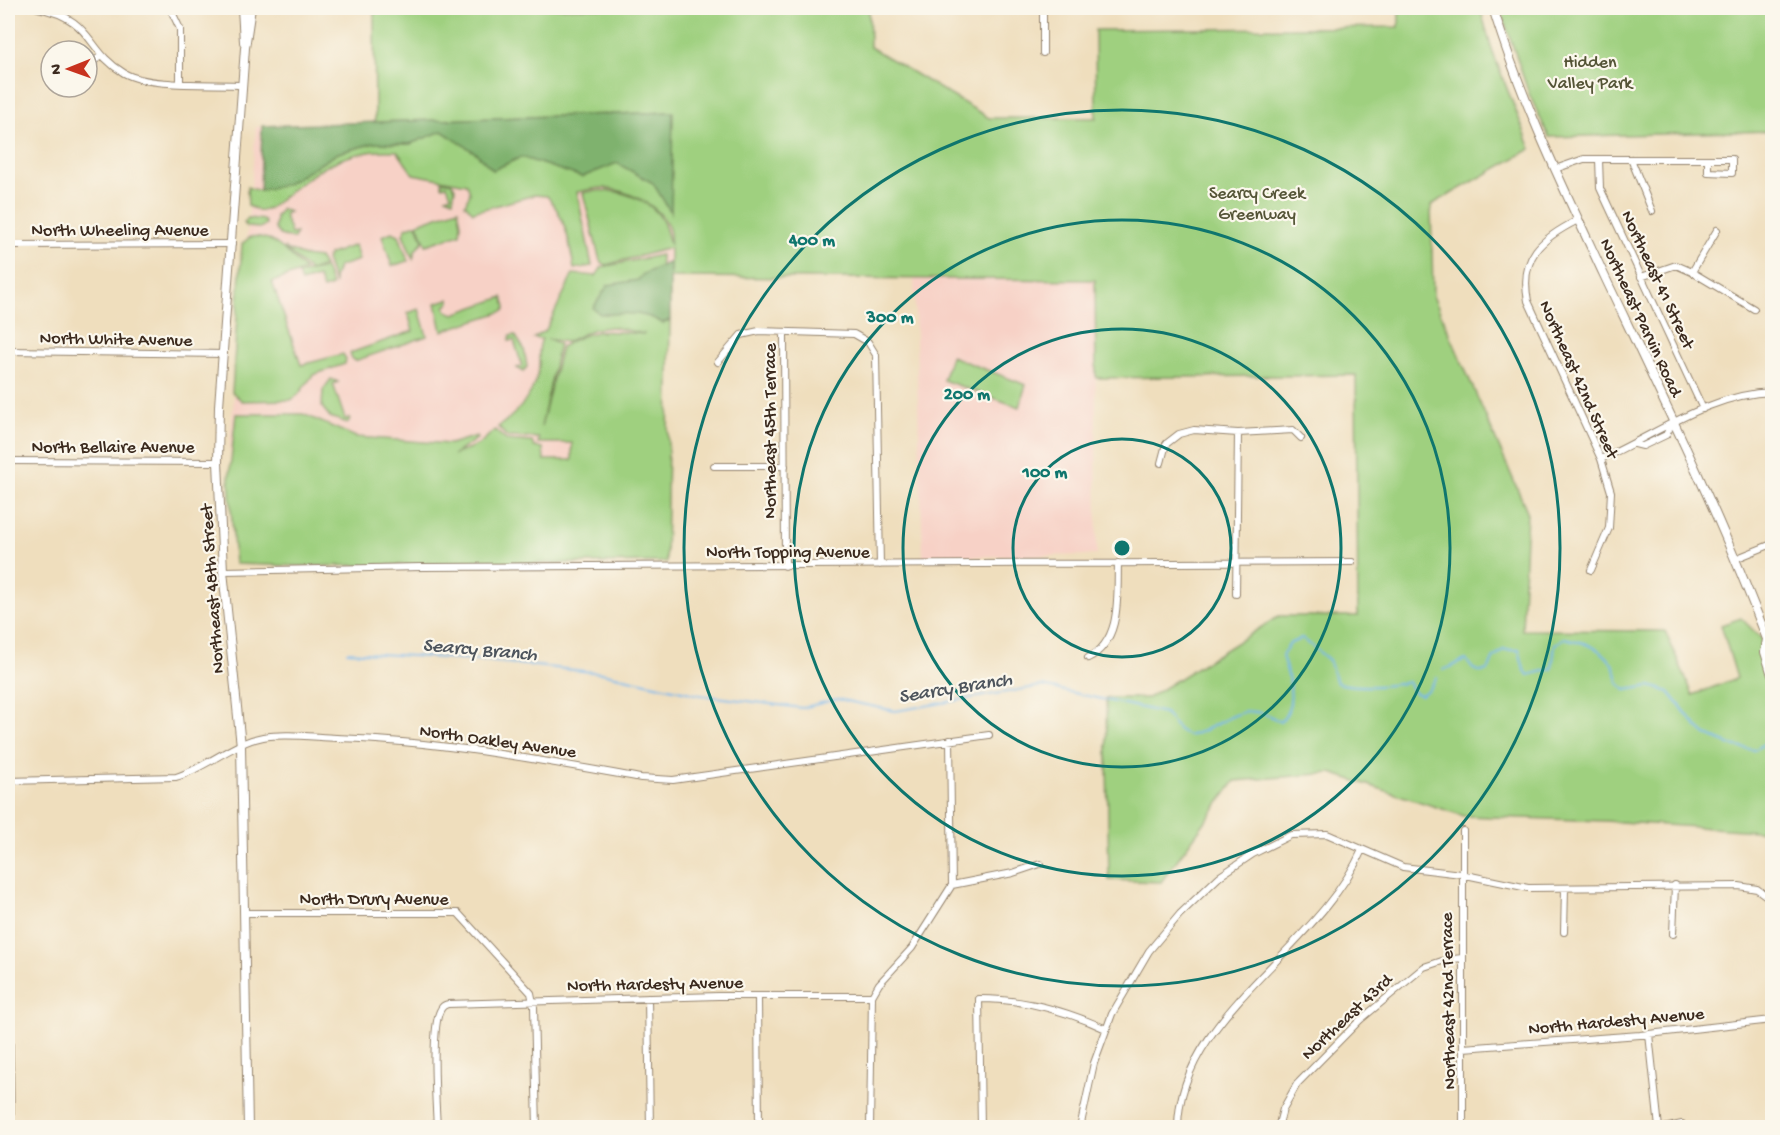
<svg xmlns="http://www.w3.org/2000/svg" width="1780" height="1135" font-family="'Gochi Hand',sans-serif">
<rect width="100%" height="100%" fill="#fbf7ec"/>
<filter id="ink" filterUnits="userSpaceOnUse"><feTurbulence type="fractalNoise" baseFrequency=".0167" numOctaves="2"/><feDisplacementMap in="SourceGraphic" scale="12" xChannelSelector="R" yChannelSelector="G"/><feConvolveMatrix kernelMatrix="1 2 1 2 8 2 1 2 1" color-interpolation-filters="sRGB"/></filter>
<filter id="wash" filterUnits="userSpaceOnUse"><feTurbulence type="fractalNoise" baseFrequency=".008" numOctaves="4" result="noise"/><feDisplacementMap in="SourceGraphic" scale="24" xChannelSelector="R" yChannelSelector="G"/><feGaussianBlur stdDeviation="1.35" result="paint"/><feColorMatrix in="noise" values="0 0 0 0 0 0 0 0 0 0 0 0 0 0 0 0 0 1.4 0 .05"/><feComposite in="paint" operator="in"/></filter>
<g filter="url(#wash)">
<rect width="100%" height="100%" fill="#efdebd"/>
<!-- built -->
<path fill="#f7d1c6" d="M673,112L666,562H235L230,446L256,127Z
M914,279L1095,280L1097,555L923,557Z"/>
<!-- green -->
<path fill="#9fd07f" stroke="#6d7d4e" stroke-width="1.5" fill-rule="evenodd" d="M374,8H869L870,47L989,118H1096L1095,30L1399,27V8H1480L1493,53L1531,149L1431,205L1433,296L1527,511L1522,630L1665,631L1693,695L1737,678L1721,625L1741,618L1772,649V832L1605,821L1464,816L1331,773L1235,781L1161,882L1109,880L1106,698H1148L1279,616H1358L1356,375L1096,378L1095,280L670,277V248L606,265L600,261L583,193C608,186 646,195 661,218C666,226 668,236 670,245C675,211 634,192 605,188C596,187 586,191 577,192L592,266L574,269C570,243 565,216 547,196L534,195L473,212L465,204L470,193L467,184L413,174L397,151C341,147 311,174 270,208L260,211L248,206L247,187L260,191L287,184L338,153L375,143L410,144L442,131L476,153L493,170L521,157L582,177L617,163L653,183L671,211L672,112L375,122Z
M1500,8H1772V131L1549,137L1529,94Z
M442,181L452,183L455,188L453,200L446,197L451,195L447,185L442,186Z
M282,209L289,212L284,214L291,234L296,233L294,239L280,235L275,229L276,216Z
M458,209L461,223L460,234L426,245L418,223Z
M248,218L264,220L266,224L260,228L247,227L244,223Z
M417,224L423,241L415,251L413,259L403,234L407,227Z
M392,232L399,235L408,261L392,266L382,236Z
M250,237C273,233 290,256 305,270L272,282L301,365L343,354L346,359L345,364L313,375L298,395L291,400L242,401L232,392L242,244Z
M355,245L359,260L338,267L334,278L335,285L326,260L328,255Z
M284,248L304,256L319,258L324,266L310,271Z
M661,255L658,321L663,323L670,320L666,562L298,566L235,564L229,479L236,414H303L356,437L450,444L477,436L478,438L453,455L479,444L495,430L506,440L532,442L534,447L543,448L544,460H572V443H538L539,438L507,437L498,427C519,412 536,392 539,366C540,355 537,349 542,339L534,338L546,330L573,274L596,276L602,267ZM612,327L645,334C608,332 597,325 561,347L541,427L559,344L547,339L566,342L594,329Z
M325,268L332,286L323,289L318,277L301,282L298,274Z
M503,297L506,307L504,311L442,331L436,303L449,299L450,302L445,307L447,311L454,314Z
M419,309L427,336L355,361L351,357L350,353L413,331L408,313Z
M515,335L524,349L527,367L523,371L517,368L522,366L514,340L509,341L510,336Z
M951,356L1026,385L1019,407L943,380Z
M331,379L338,382L333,384L345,419L350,418L348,423L330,417L322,407L323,390Z"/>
<!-- forest -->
<path fill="#7fb26e" stroke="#5d6e46" stroke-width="1.5" d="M673,112L671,213L653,183L617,163L582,177L521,157L493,170L476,153L442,131L410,144L374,143L338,153L287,184L260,191L262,126Z
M670,262V320L663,323C639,310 626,314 600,314L593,308L608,285L638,280L643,274Z"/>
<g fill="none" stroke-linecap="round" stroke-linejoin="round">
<!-- stream -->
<path stroke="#77b7eb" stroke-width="2" d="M347,652L478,660L602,673L700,695L802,708L837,699L895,711L1042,686L1165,713L1178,729L1188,736C1225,727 1241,695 1280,722C1298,707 1289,675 1282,656L1289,644L1302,638L1329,660L1337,683C1359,688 1387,687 1408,682L1414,693L1421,695L1429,689L1437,677
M1443,670L1466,660L1473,669L1482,672L1489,669L1493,659L1503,650H1519L1524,669L1528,675L1552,669L1555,644L1564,638C1591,643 1615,653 1618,683L1626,690L1650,686L1669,692L1698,728L1706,735L1736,747L1755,750L1768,741L1772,743"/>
</g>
</g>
<g filter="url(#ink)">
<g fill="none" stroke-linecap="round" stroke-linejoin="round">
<defs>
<path id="street" d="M38,8C94,19 85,50 124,73C150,88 212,83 243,85
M1043,8V53
M172,12L180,29V82
M935,12L936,8
M87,67L102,55
M1599,159L1600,188L1703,409
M1631,159L1652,211
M1555,169L1584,159H1732V173L1708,172V159
M1578,220C1542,238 1519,256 1528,301L1601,459L1611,492L1609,528L1591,570
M8,245L232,244
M1692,272L1717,230
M1641,277L1676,265L1692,272L1754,309
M784,332L785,566
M8,351L224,354
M718,362L741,335L759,331L854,334L868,342L876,355L880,565
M1635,444L1643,446L1666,435L1673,422
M1601,459C1657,434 1709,394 1772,392
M8,461L218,462
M1161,463L1166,444L1179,434L1194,430L1238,433L1293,430L1301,438
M714,466H785
M1735,559L1772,544
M223,571L422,567L1352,562
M1236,594L1238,433
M1088,658C1122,641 1117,596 1118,563
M950,740L952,885
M8,781L176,777C206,768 232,743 263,737C286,733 313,737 336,738C438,741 540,760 641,778L673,780L989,735
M1463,831V1128
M245,913H458L531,993L534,1007L537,1128
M8,920L11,1128
M1564,932L1565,888
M1673,934L1675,885
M758,996L759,1128
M648,998L650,1128
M1649,1034L1659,1128
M1463,1048L1640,1035L1772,1020
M437,1128C436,1105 430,1025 441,1009C443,1005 445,1005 448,1004L718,996H872
M870,1128L872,996L879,984L912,948L952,885L1013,873L1040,864
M981,1128L979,999C1025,999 1065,1010 1106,1029
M1080,1128L1094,1063L1112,1014L1149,951L1180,914L1220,876L1253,854L1291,835L1327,834L1403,867L1461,874L1528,888L1739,886L1757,889L1772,900
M1178,1128C1178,1016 1319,949 1362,850
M1278,1128L1283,1109L1297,1084L1360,1020L1424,967L1445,960L1462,958
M1664,1128L1682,1124"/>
<path id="secondary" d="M242,8L244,42
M1493,8C1521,100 1563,187 1604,275C1661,395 1720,515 1767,639L1772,646
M1767,639L1765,652L1772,675
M248,1128L241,746L223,571L218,462L219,406L245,48L251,8"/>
</defs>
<!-- street casing -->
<use href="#street" stroke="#95846e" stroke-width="8"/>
<!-- secondary casing -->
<use href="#secondary" stroke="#95846e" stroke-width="10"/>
<!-- street -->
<use href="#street" stroke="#fff" stroke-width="6"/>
<!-- secondary -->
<use href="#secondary" stroke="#fff" stroke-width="8"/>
</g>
</g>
<!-- distance rings -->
<g fill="none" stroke="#0f766e" stroke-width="3">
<circle cx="1122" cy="548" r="109"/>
<circle cx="1122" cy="548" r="219"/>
<circle cx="1122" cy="548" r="328"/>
<circle cx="1122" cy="548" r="438"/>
</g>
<g text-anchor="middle" stroke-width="4.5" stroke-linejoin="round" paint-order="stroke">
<!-- park labels -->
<g font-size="18" fill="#545436" stroke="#fbf7ec">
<text x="1590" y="67">Hidden<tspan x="1590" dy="21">Valley Park</tspan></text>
<text x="1257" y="198">Searcy Creek<tspan x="1257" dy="21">Greenway</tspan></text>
</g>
<!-- street labels -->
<g font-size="18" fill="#3b2a1e" stroke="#fbf7ec">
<text x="120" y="235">North Wheeling Avenue</text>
<text transform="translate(1659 279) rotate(65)" y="6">Northeast 41 Street</text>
<text transform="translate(1642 317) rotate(65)" y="6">Northeast Parvin Road</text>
<text transform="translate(116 338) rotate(1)" y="6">North White Avenue</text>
<text transform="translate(1580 379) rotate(66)" y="6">Northeast 42nd Street</text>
<text transform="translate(769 431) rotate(-90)" y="6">Northeast 45th Terrace</text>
<text x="113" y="452">North Bellaire Avenue</text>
<text x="788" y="557">North Topping Avenue</text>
<text transform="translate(211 589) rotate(-94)" y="6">Northeast 48th Street</text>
<text transform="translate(498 740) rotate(8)" y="6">North Oakley Avenue</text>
<text x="374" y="904">North Drury Avenue</text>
<text transform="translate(655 983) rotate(-1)" y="6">North Hardesty Avenue</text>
<text transform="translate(1447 1001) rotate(-91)" y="6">Northeast 42nd Terrace</text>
<text transform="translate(1346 1016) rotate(-43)" y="6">Northeast 43rd</text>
<text transform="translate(1616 1020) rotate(-5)" y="6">North Hardesty Avenue</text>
</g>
<!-- water labels -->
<g font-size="20" font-style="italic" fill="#4d545c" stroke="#fbf7ec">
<text transform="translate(480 648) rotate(5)" y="7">Searcy Branch</text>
<text transform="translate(955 686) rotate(-9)" y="7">Searcy Branch</text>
</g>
</g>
<circle cx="1122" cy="548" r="9" fill="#0f766e" stroke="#fbf7ec" stroke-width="3"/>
<g font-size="18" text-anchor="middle" font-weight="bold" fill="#0f766e" stroke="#fbf7ec" stroke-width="4.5" stroke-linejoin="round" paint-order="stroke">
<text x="812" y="245">400 m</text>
<text x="890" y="322">300 m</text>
<text x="967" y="399">200 m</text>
<text x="1045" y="477">100 m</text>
</g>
<!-- margin -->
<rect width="1780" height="1135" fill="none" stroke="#fbf7ec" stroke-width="30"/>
<!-- north arrow -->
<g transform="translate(69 69) rotate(269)"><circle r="28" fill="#fbf7ec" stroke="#aea59a" stroke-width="1.5"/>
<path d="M0-4.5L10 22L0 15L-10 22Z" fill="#c8321e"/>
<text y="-9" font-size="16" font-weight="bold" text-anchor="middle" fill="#3b2a1e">N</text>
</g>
</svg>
